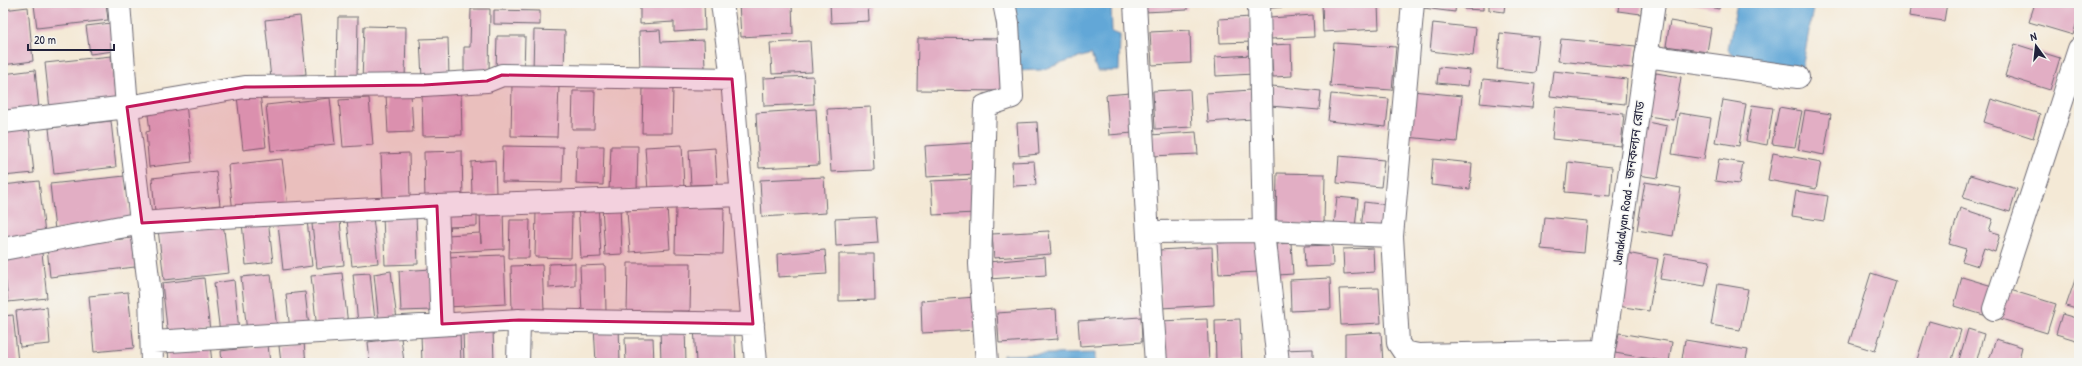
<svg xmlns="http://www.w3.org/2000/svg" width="2082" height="366" font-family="'Patrick Hand','Noto Sans Bengali',sans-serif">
<rect width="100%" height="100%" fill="#f6f6f2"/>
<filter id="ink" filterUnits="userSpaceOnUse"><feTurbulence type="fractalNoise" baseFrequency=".025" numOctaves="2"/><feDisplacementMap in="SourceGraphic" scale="8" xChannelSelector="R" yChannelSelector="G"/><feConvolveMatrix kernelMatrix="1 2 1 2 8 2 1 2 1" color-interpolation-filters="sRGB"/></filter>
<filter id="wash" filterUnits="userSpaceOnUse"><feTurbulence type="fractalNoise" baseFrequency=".012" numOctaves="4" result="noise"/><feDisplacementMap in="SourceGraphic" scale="16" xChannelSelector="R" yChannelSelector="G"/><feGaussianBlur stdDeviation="0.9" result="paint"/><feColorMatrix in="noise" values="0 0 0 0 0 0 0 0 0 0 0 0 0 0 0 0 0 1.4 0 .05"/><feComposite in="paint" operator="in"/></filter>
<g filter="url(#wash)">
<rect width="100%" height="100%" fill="#f4e9d6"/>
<!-- water -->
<path fill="#62a7d7" stroke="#426489" d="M1014,3H1111L1112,32L1120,35L1119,71H1097L1091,54L1041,70L1015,71Z
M1737,3H1814L1802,69L1753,80L1728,49Z
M1095,353V363H1003V355Z"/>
<g id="blocks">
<!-- building -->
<path fill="#e2aec4" d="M55,3H106L108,20L37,28L34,5Z
M313,3H333V6H313Z
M640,3H704L705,30L674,32V22L640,24Z
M739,3H792L793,34L741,37Z
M830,3H868L869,21L831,23Z
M1144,3H1187V10L1144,12Z
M1271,3H1315V5L1271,8Z
M1322,3H1404V4L1378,5L1379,29L1323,32Z
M1424,3H1456L1455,12L1423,8Z
M1464,3H1483V10L1464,9Z
M1489,3H1505L1504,12L1489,10Z
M1619,3H1642L1641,14L1618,11Z
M1688,3H1720L1719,9Z
M1911,3H1947L1944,21L1909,16Z
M2035,3H2079V16L2073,35L2029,22Z
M28,7L33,61L3,65V10Z
M471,9H490L489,73H464V47H470Z
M494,10L540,11V25L494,24Z
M1313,15L1314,37L1271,39L1270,18Z
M300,16L306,74L271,79L265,20Z
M338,17H358L357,77H337Z
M1251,17L1252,42L1220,43L1219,19Z
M1670,21L1711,28L1707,52L1666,46Z
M111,23L114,51L90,54L86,26Z
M1433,23L1476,28L1473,56L1430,51Z
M364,26L406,27L405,82L362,81Z
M534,30L565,31L564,72L533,71Z
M660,30L661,42L704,40L705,68L640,71L639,31Z
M1190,30L1191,63L1152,65L1150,32Z
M1500,33L1539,37L1535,73L1497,69Z
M497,36H525L524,72L496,71Z
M448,38L449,77L422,78L420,39Z
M918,38L1005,39V91L917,90Z
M1561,39L1636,46L1633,68L1558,61Z
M810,41L812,72L772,74L770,43Z
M1334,43L1396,47L1392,90L1330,86Z
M1291,44L1292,76L1273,77L1271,45Z
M2015,44L2060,58L2050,90L2005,76Z
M1253,55L1254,74L1216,76L1215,57Z
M111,56L116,102L50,109L45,63Z
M1439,67L1470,70L1468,86L1437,83Z
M35,70L39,109L3,113V74Z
M1553,71L1627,79L1625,104L1550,96Z
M1656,73L1681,77L1674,120L1648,116Z
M813,76L814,104L764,106L763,78Z
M1483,79L1535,84L1532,108L1480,103Z
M512,85L559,86L557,137L511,136Z
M643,86L673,87L672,133H642Z
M1272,86L1321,91L1319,110L1270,106Z
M1190,89L1192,127L1155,129L1153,91Z
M1251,90L1253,119L1208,122L1206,93Z
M573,91H595L594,129H572Z
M1412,91L1462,96L1457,142L1407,137Z
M461,92L462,135L423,136L422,93Z
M260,93L266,147L243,150L237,96Z
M411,93L413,132L388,133L386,94Z
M1130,93L1133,133L1109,135L1106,95Z
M1331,94L1389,99L1386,127L1328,121Z
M330,98L335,144L271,151L266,105Z
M369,98L373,145L343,147L339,100Z
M1991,99L2040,114L2033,138L1984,122Z
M1723,100L1746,104L1739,146L1715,142Z
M186,103L192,162L149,167L146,132L150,131L147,107Z
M1752,105L1773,108L1767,145L1746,141Z
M871,107L874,170L831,172L827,109Z
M1555,107L1624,114L1621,146L1552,139Z
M1779,107L1802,111L1795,147L1772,144Z
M816,109L819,165L759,168L756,113Z
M1805,110L1831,114L1824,155L1798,150Z
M1679,113L1711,118L1704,159L1672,154Z
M111,121L116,167L54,174L49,128Z
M1037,122L1039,154L1019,156L1017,123Z
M1647,122L1667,126L1658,178L1638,175Z
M29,127L34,173L3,176V130Z
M1196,132L1198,154L1151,156L1150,135Z
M973,143L975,174L927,177L925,146Z
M682,145L684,188L648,191L645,147Z
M503,146L563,147L562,183L502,182Z
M577,146H604L603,185L576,184Z
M611,146H638L637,190H609Z
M715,148L717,184L691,185L689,150Z
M462,151L463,200L425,201L424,152Z
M409,153L410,197L383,199L381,154Z
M1773,153L1821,162L1816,189L1768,180Z
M1339,156L1384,160L1381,187L1337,183Z
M282,159L288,207L233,213L228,165Z
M1433,159L1472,163L1470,189L1431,185Z
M1719,159L1743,163L1739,184L1715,181Z
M495,160L496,194L472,195L471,162Z
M1034,161L1036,185L1013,186L1012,162Z
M1568,162L1612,167L1610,196L1565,192Z
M216,171L220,205L155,212L152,178Z
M1277,173L1325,174L1324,226L1276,225Z
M1970,175L2017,189L2010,212L1963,198Z
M125,176L130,222L55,230L50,184Z
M824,177L826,213L762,217L760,180Z
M974,179L976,213L933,215L931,181Z
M39,181L45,234L3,239V185Z
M1645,182L1681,188L1673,236L1637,230Z
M1796,191L1828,196L1824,221L1792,216Z
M1337,197L1358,199L1355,228L1334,226Z
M1364,202L1388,205L1385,231L1361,229Z
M598,203L601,257L581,258L578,204Z
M602,206H620L622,254L605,255Z
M667,207L670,249L630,252L627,211Z
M676,207L724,208L723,254L675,253Z
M477,208V226L445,227L444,209Z
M1960,208L1993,219L1989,231L2000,234L1995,252L1984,248L1978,266L1962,261L1966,249L1949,244Z
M503,209L504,249L448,252L447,235L480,233L481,243L480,210Z
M536,211L572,212L571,258L535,257Z
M416,215L418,264L385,265L383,216Z
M373,217L378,263L352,266L347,220Z
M876,217L878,243L836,246L835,219Z
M1544,217L1587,221L1584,253L1541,249Z
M268,219L273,262L246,265L242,222Z
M307,220L312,266L283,270L278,224Z
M340,220L344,265L317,268L312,224Z
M510,220H530L529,258H509Z
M223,222L229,273L164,280L158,229Z
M1049,231L1051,254L994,258L992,234Z
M132,238L135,267L50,277L47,247Z
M1257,241L1259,272L1219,274L1217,243Z
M1291,243L1293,274L1278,275L1277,244Z
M1332,245L1333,266L1305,267L1304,246Z
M1212,247L1214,305L1161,308L1159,250Z
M1373,248L1374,272L1344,274L1343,249Z
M825,250L827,274L778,277L777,254Z
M42,253L47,298L8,302L3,257Z
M1627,253L1658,259L1649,311L1618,306Z
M839,254H874L875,300L839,301Z
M1665,254L1710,261L1705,286L1660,279Z
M504,255L506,304L447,307L446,257Z
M1045,257L1046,275L989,279L988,262Z
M575,263V286L549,288V264Z
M628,263H691L690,311H627Z
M542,265L544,310L512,311L511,266Z
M605,265L606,312L582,313L580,266Z
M432,269L433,310L401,311L399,271Z
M391,271L397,320L379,323L374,274Z
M342,273L348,325L317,329L311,276Z
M370,273L375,321L358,323L353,274Z
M1871,273L1896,281L1875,351L1849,343Z
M271,274L277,329L247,332L241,277Z
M2077,274L2079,275V310L2066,306Z
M1962,277L1999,288L1990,317L1954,306Z
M204,278L210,331L168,336L162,283Z
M1330,278L1331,309L1291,311L1290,280Z
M234,280L239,331L220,333L214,283Z
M1718,284L1748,289L1740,330L1711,325Z
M1379,288L1381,323L1341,325L1339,289Z
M2007,289L2056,304L2047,333L1998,318Z
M128,292L134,348L94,352L89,296Z
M305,292L309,327L290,330L286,294Z
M976,297L977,330L922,333L921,301Z
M47,307L50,344L20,347L16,311Z
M1056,309L1058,339L999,343L997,313Z
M2062,314L2079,319V341L2056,334Z
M13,315L18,362L3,363V316Z
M1141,317L1142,342L1080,346L1078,321Z
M1207,319L1209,363H1162L1160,321Z
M1240,319L1242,363H1216L1215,320Z
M1929,321L1961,330L1951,363H1916Z
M734,324L736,363H696L694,325Z
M619,325L620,363H596L594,326Z
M685,327L686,363H661L660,328Z
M493,329L494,363H464L463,331Z
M1968,329L1984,334L1976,363H1958Z
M1381,332L1383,363H1345V334Z
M460,333L461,363H422L421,335Z
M1619,333L1672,342L1669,362L1615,353Z
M401,338L404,362L370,363L368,342Z
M625,338H653L654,363H626Z
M1996,339L2022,347L2018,363H1988Z
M1685,340L1748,350L1745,363H1707L1682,359Z
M304,343L306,363H281L279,346Z
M210,344L212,363H169L168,349Z
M268,345L270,363H222L221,351Z
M1313,349V363H1282L1281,350Z"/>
</g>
</g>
<g filter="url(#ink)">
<use href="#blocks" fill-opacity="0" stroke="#6c6871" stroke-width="1"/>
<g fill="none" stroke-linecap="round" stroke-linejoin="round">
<defs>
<path id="street" d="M119,3L127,107L150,294L152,363
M722,3L732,79L756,363
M1135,3L1151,290L1156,363
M1259,3L1264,231L1278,363
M1646,56L1798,77
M3,122L127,107L245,87L424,85L487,81L502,75L732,79
M437,206L442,324
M1148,232L1264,231L1392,236L1413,3
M1392,236L1398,343L1404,352L1418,355L1604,351
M3,249L142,223L222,217L437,206L742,195
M1994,309L2079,49
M153,342L519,320L753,324
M518,363L519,320
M987,363L980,264L985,106L1012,97L1008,23L1004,3
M1602,363L1654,3"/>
</defs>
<!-- street casing -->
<use href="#street" stroke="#6c6871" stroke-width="24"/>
<!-- street -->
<use href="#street" stroke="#fff" stroke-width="22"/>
</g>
</g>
<!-- marked area -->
<path fill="#c2185b" fill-opacity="0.2" stroke="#c2185b" stroke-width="3" stroke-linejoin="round" d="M502,75L732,79L753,324L519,320L442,324L437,206L142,223L127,107L245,87L424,85L487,81Z"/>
<g text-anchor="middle" stroke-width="3" stroke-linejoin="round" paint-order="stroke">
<!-- street labels -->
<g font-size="13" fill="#22223b" stroke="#f6f6f2">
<text transform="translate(1628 183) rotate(-82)" y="5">Janakalyan Road - জনকল্যন রোড</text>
</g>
</g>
<!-- margin -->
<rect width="2082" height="366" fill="none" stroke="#f6f6f2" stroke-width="16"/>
<!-- north arrow -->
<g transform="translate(2036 46) rotate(345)" stroke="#f6f6f2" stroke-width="3" paint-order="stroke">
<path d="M0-3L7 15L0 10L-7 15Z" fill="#22223b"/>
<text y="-6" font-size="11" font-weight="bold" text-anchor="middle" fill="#22223b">N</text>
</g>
<!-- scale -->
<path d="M28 44v6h86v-6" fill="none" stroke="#22223b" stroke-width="2"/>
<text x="34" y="44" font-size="12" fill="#22223b" stroke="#f6f6f2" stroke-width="3" paint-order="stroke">20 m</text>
</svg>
